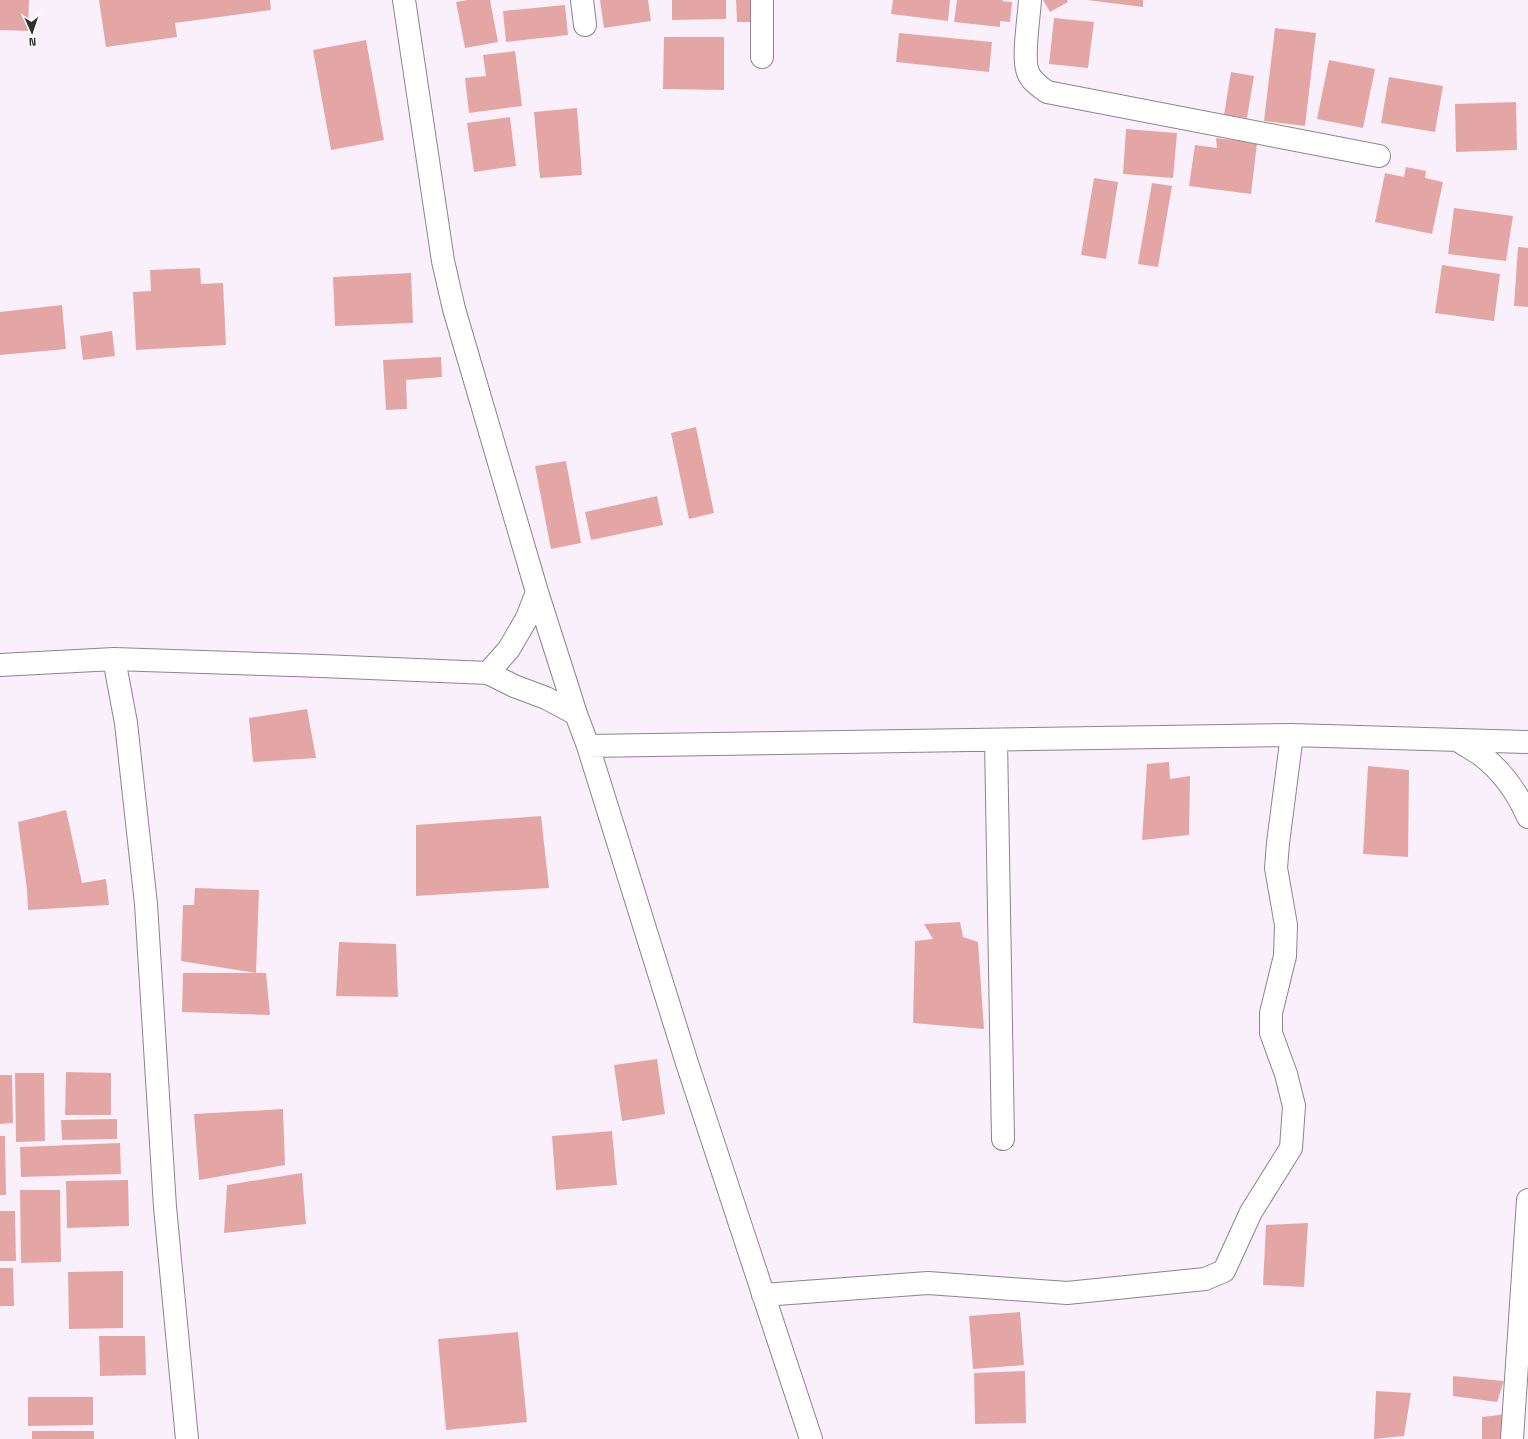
<svg xmlns="http://www.w3.org/2000/svg" width="1528" height="1439" font-family="'Space Grotesk',sans-serif">
<rect width="100%" height="100%" fill="#faf0fb"/>
<!-- building -->
<path fill="#e4a6a5" d="M0,0H29L28,31L0,30Z
M99,0H270L271,10L175,23L177,37L106,47Z
M467,0H490L498,42L465,48L456,2Z
M600,0H648L651,21L604,28Z
M672,0H726V19L672,20Z
M736,0H759L760,22H737Z
M893,0H950L948,21L891,14Z
M957,0H1003L1002,1L1012,2L1010,22L1000,21V27L954,22Z
M1043,0H1067L1068,2L1050,12Z
M1087,0H1143V7Z
M565,5L568,35L506,42L503,11Z
M1054,18L1094,22L1088,68L1049,64Z
M1275,28L1316,33L1305,126L1264,121Z
M899,33L992,42L989,72L896,62Z
M664,37H724V90L663,89Z
M366,40L384,140L331,150L313,50Z
M515,51L522,106L469,113L465,78L486,76L483,55Z
M1329,60L1375,69L1363,128L1317,119Z
M1231,72L1254,76L1247,118L1224,115Z
M1389,77L1443,86L1435,132L1381,123Z
M1516,102L1517,150L1456,152L1455,104Z
M577,108L582,175L540,178L534,112Z
M510,117L516,166L474,172L467,123Z
M1126,129L1177,133L1173,178L1123,174Z
M1216,138L1257,143L1251,194L1189,186L1195,145L1217,148Z
M1406,167L1426,171L1425,178L1443,182L1432,234L1375,222L1385,173L1404,177Z
M1094,178L1118,182L1106,259L1081,255Z
M1152,183L1172,186L1158,267L1138,264Z
M1454,208L1513,216L1506,261L1448,254Z
M1518,247L1528,248V307L1514,306Z
M1442,265L1500,274L1494,321L1435,313Z
M200,268L201,284L223,283L226,345L136,350L133,292L151,291L150,270Z
M411,273L413,323L335,326L333,277Z
M62,305L66,349L0,355V312Z
M112,331L115,356L83,360L80,336Z
M441,357L442,377L406,380L407,409L386,410L383,360Z
M696,427L714,513L689,519L671,433Z
M566,461L581,543L551,549L535,466Z
M657,496L663,525L591,540L585,512Z
M307,709L316,758L253,762L249,718Z
M1169,762L1170,779L1190,776L1189,835L1142,840L1147,764Z
M1368,766L1409,770L1408,857L1363,854Z
M66,810L82,883L106,879L109,905L28,910L27,890L18,822Z
M541,816L549,888L416,896V825Z
M195,888L259,890L256,973L181,961L183,905H194Z
M960,922L963,937L978,942L984,1029L913,1023L915,941L933,939L924,924Z
M339,942L396,944L398,997L336,996Z
M183,973H266L270,1015L182,1012Z
M657,1059L665,1114L622,1121L614,1065Z
M66,1072L111,1073V1115H65Z
M15,1073H44L45,1141L16,1142Z
M0,1075H12L13,1123L0,1124Z
M283,1109L285,1165L199,1180L194,1114Z
M117,1119V1139L62,1140L61,1120Z
M612,1131L617,1185L556,1190L552,1136Z
M0,1136H5L6,1195H0Z
M120,1143L121,1174L21,1177L20,1147Z
M302,1173L306,1224L224,1233L227,1185Z
M128,1180L129,1226L67,1228L66,1181Z
M20,1190H60L61,1262L21,1263Z
M0,1211H15L16,1261H0Z
M1308,1223L1304,1287L1263,1285L1266,1225Z
M0,1268H13L14,1306H0Z
M123,1271V1328L69,1329L68,1272Z
M1020,1312L1024,1365L973,1369L969,1316Z
M518,1332L527,1422L446,1430L438,1339Z
M99,1336H145L146,1375L100,1376Z
M1025,1371L1026,1423L975,1424L974,1373Z
M1453,1376L1504,1381L1497,1402L1453,1396Z
M1376,1391L1411,1393L1404,1436L1374,1439Z
M28,1397H93V1425L28,1426Z
M1507,1414L1506,1439H1482V1417Z
M32,1431H94V1439H32Z"/>
<g fill="none" stroke-linecap="round" stroke-linejoin="round">
<defs>
<path id="minor" d="M404,0L443,261L454,309L537,592L576,714L588,746L687,1063L811,1439
M582,0L585,25
M1030,0C1029,17 1023,54 1027,69C1029,80 1039,86 1047,92L1379,156
M762,57V0
M114,659L126,723L146,904L165,1207L187,1439
M0,665L114,659L322,666L488,673L514,686L546,698L576,714
M488,673L509,649L527,618L537,592
M996,740L1003,1139
M1457,740C1465,745 1474,750 1481,755C1502,771 1518,794 1528,817
M588,746L1292,735L1528,742
M763,1295L928,1283L1067,1293L1205,1279L1224,1271L1251,1212L1291,1148L1294,1106L1286,1074L1271,1033V1013L1285,956L1286,925L1276,868L1278,843L1292,735
M1512,1439L1528,1200"/>
</defs>
<!-- minor casing -->
<use href="#minor" stroke="#8d848e" stroke-width="24"/>
<!-- minor -->
<use href="#minor" stroke="#fff" stroke-width="22"/>
</g>
<!-- north arrow -->
<g transform="translate(32 32) rotate(177)" stroke="#ffffff" stroke-width="3" paint-order="stroke">
<path d="M0-3L7 15L0 10L-7 15Z" fill="#322e32"/>
<text y="-6" font-size="11" font-weight="bold" text-anchor="middle" fill="#322e32">N</text>
</g>
</svg>
